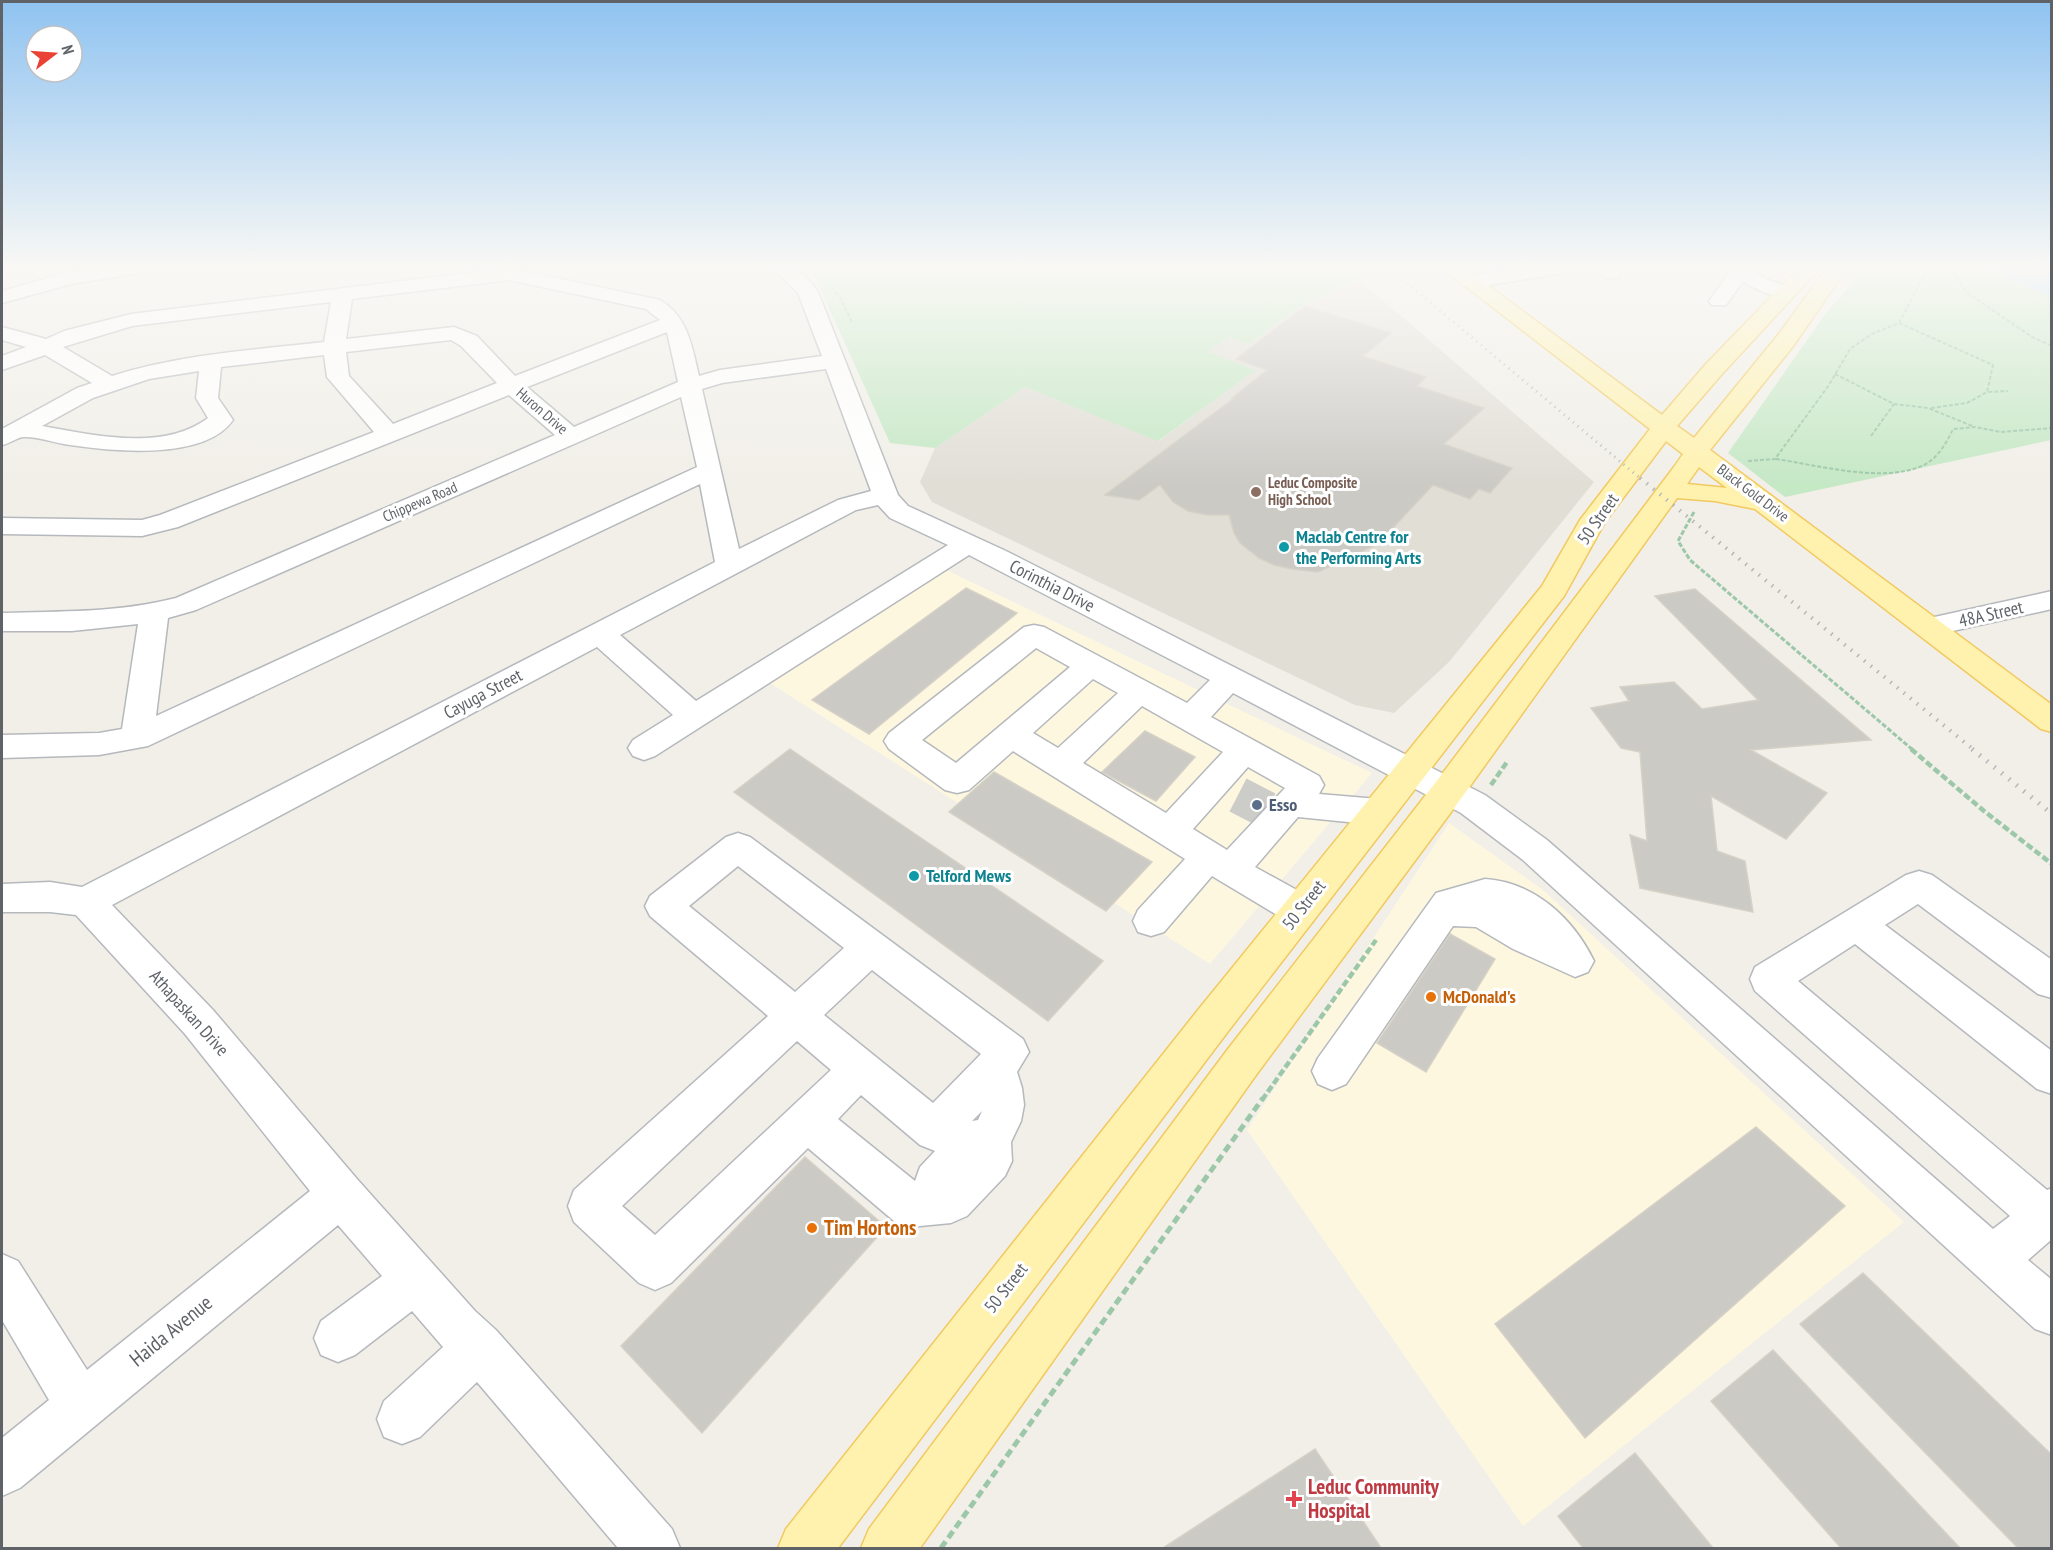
<svg xmlns="http://www.w3.org/2000/svg" width="2053" height="1550" font-family="'PT Sans Narrow',sans-serif">
<rect width="100%" height="100%" fill="#f1efe8"/>
<!-- commercial -->
<path fill="#fef7e0" d="M944,569L1372,773L1210,964L759,676Z
M1449,823L1543,890L1904,1222L1523,1526L1247,1130Z"/>
<!-- education -->
<path fill="#e1ded6" d="M1358,279L1594,482L1449,662L1394,713L1355,705L932,502L920,482L935,448L1025,387L1159,441L1255,370L1207,352L1229,337L1249,344L1302,305Z"/>
<!-- green -->
<path fill="#c5e8c5" d="M806,268H1364L1368,271L1358,279L1302,305L1249,344L1229,337L1208,352L1256,370L1158,441L1025,387L935,448L890,443L816,279Z
M1866,268H2051V440L1785,497L1728,453L1826,313Z"/>
<!-- water -->
<path fill="#aadaff" d="M1995,268H2051V297L2008,278Z"/>
<!-- building -->
<path fill="#cccac5" stroke="#d6d1c6" stroke-width="1.5" d="M1305,306L1391,333L1363,356L1426,377L1417,386L1484,408L1444,444L1512,468L1490,493L1479,489L1470,499L1433,485L1378,544L1318,572L1292,569L1274,565L1259,558L1240,543L1234,533L1229,515H1207L1188,511L1173,502L1160,485L1139,500L1105,495L1234,398H1232L1267,370L1236,359Z
M966,588L1017,613L869,734L812,700Z
M1695,589L1871,740L1751,750L1827,793L1786,839L1711,796L1717,851L1745,861L1753,912L1640,888L1630,835L1647,841L1640,752L1621,748L1591,708L1629,701L1620,687L1674,682L1702,709L1758,700L1655,596Z
M1145,731L1195,757L1156,801L1102,772Z
M790,749L927,842L1103,961L1048,1021L734,792Z
M994,772L1152,862L1106,911L949,812Z
M1450,934L1495,959L1426,1072L1377,1043Z
M1756,1127L1845,1206L1585,1438L1495,1324Z
M805,1157L886,1227L702,1433L621,1346Z
M1863,1273L2052,1455V1548H2018L1800,1324Z
M1773,1350L1960,1548H1841L1711,1401Z
M1315,1449L1381,1548H1163Z
M1635,1453L1713,1548H1583L1558,1516Z"/>
<g fill="none" stroke-linecap="round" stroke-linejoin="round">
<!-- minor-tunnel -->
<path stroke="#ccccc8" stroke-width="37" stroke-dasharray="37 18" stroke-linecap="butt" d="M1238,795L1267,810"/>
<defs>
<path id="minor" d="M94,268H143L140,272L133,274L71,284L2,303V291L69,272Z
M509,268L660,300C688,317 692,346 699,376L720,370L822,356L798,293L772,268C797,268 804,271 818,292L898,495L908,506L1006,551L1485,795L1547,840L1993,1229L2010,1216L1755,991L1750,979L1755,967L1906,875L1919,871L1932,875L2052,960V998L2038,994L1918,904L1885,925L2052,1051V1094L2037,1089L1855,944L1798,981L2047,1190L2052,1188V1239L2028,1260L2052,1280V1335L2035,1329L1523,860L1461,813L1233,693L1211,717L1319,776L1324,785L1319,794L1378,799L1390,803L1395,812L1390,821L1378,825L1298,817L1255,867L1313,899L1318,910L1313,921L1300,925L1287,921L1212,876L1164,932L1151,936L1138,932L1133,921L1138,910L1185,859L1013,751L969,790L957,793L945,790L889,749L884,741L889,733L1024,627L1034,625L1044,627L1187,703L1210,680L969,555L655,756L644,760L633,756L628,748L633,740L673,715L597,647L112,905L213,1010L357,1179L475,1311L496,1330L672,1529L680,1548H618L477,1382L420,1437L402,1444L384,1437L377,1419L384,1401L443,1347L412,1311L355,1355L338,1362L321,1355L314,1338L321,1321L382,1276L338,1225L20,1488L2,1496V1438L49,1400L2,1320V1254L18,1261L87,1370L310,1191L185,1034L76,915L50,912H2V884L50,882L82,887L715,562L700,484L148,746L99,755L2,758V735L99,733L122,729L138,624L72,631H2V613C60,611 118,613 176,598L555,435L509,395L178,527L142,536L2,534V518L142,520L160,515L374,432L327,377L324,355L221,367L218,398L233,420C204,462 108,451 64,444C52,442 35,436 23,437C16,438 9,444 2,445V429L77,388L92,383L45,355L2,370V356L26,347L2,340V327L46,339L64,331L131,314ZM509,280L646,309L660,320L515,376L477,336L454,327L346,339L352,299ZM331,302L324,342C254,350 180,354 112,376L63,347L132,326ZM667,332L678,382L574,427L527,387ZM451,340L461,346L497,383L393,424L349,376L346,352ZM826,369L871,491L838,500L739,549L702,389L722,383ZM199,371L196,398L208,418C163,452 93,435 42,426L93,398L149,379ZM681,397L697,467L156,716L168,618L196,610ZM878,505L890,518L948,545L696,701L620,635L837,520L856,510ZM1036,648L1070,667L956,763L922,740ZM1093,679L1118,693L1058,748L1033,733ZM1142,706L1223,752L1166,813L1083,763ZM1248,767L1285,788L1227,850L1193,829Z
M1520,268H1567L1564,272L1557,274L1471,288L1464,286L1461,282L1464,278L1471,276Z
M1594,268H1617L1621,273L1618,277C1608,280 1600,277 1594,268Z
M1724,268H1748L1768,280L1794,288L1797,292L1794,296C1778,300 1756,290 1743,281L1726,305H1712L1709,301L1729,273Z
M2052,591V609L1930,636L1920,634L1915,627L1920,620L1930,618Z
M738,833L750,837L1023,1039L1029,1052L1017,1072L1022,1088L1024,1105L1021,1121L1011,1142L1012,1161L1005,1176L967,1216L951,1223L910,1227L894,1221L808,1148L671,1283L655,1290L639,1283L574,1222L568,1206L574,1190L768,1016L650,916L645,906L650,896L726,837ZM738,866L844,948L795,992L689,906ZM872,970L981,1054L933,1103L824,1015ZM797,1041L831,1070L655,1235L622,1206ZM861,1095L920,1145L935,1151L920,1167L915,1181L838,1119ZM982,1111L978,1120L972,1121Z
M1485,879C1534,882 1573,918 1594,961L1588,972L1575,977L1513,949L1476,927L1453,926L1346,1084L1332,1090L1318,1084L1312,1071L1318,1058L1436,893Z"/>
<path id="major" d="M1442,268H1465L1662,415L1706,364L1799,268H1820L1722,374L1677,426L1694,438L1778,335L1827,268H1847L1794,345L1710,450L2052,705V732L2041,729L1755,509L1715,501L1677,498L1460,800L1256,1075L920,1548H861L869,1529L1228,1049L1436,782L1674,467L1683,454L1666,441L1605,522L1564,596L1226,1034L838,1548H778L786,1529L1198,1010L1542,586L1580,520L1650,429ZM1699,467L1727,488L1687,484Z"/>
</defs>
<!-- minor casing -->
<use href="#minor" stroke="#b5b8bc" stroke-width="3"/>
<!-- major casing -->
<use href="#major" stroke="#f2c960" stroke-width="3"/>
<!-- path-far3 -->
<path stroke="#9cc7a9" stroke-width="2" stroke-dasharray="4 2" stroke-linecap="butt" d="M1950,268L1966,292L2032,337L2052,346
M832,287L840,297L852,322
M1899,323L1993,365L1987,392L2008,391
M1835,374L1894,404L1928,408L1975,427
M1931,408L1967,403L1987,392
M1871,436L1894,404
M1776,459C1817,465 1885,484 1924,465C1938,458 1947,442 1953,429L1975,427L2001,432L2052,428
M1748,461L1775,459L1829,385L1850,349L1872,334L1899,323L1928,268"/>
<!-- path-far2 -->
<path stroke="#9cc7a9" stroke-width="3" stroke-dasharray="5 2" stroke-linecap="butt" d="M1694,512L1678,541L1690,560L1913,750"/>
<!-- path-far1 -->
<path stroke="#9cc7a9" stroke-width="4.5" stroke-dasharray="7 3" stroke-linecap="butt" d="M1911,749L1984,811L2052,864
M1491,785L1507,762
M1262,1100L1376,940"/>
<!-- path -->
<path stroke="#9cc7a9" stroke-width="5" stroke-dasharray="8 4.5" stroke-linecap="butt" d="M941,1548L1263,1098"/>
<!-- minor -->
<use href="#minor" fill="#fff" fill-rule="evenodd"/>
<!-- major -->
<use href="#major" fill="#fff2af" fill-rule="evenodd"/>
<!-- rail-far2 -->
<path stroke="#b6b7b8" stroke-width="3" stroke-dasharray="1 5" stroke-linecap="butt" d="M1389,268L1641,479"/>
<!-- rail-far1 -->
<path stroke="#b6b7b8" stroke-width="4" stroke-dasharray="1.5 7" stroke-linecap="butt" d="M1640,478L1974,750"/>
<!-- rail -->
<path stroke="#b6b7b8" stroke-width="5" stroke-dasharray="1.5 8" stroke-linecap="butt" d="M1972,749L2052,814"/>
</g>
<!-- sky -->
<linearGradient id="sky" x2="0" y2="1"><stop stop-color="#8fc3f1"/><stop offset="0.55" stop-color="#f9f8f5"/><stop offset="1" stop-color="#f9f8f5" stop-opacity="0"/></linearGradient>
<rect width="2053" height="485" fill="url(#sky)"/>
<!-- markers -->
<circle fill="#8d6e63" stroke="#fff" stroke-width="2" cx="1256" cy="492" r="6"/>
<g fill="#0f9aa8" stroke="#fff" stroke-width="2">
<circle cx="1284" cy="547" r="6"/>
<circle cx="914" cy="876" r="6"/>
</g>
<circle fill="#5c6f8a" stroke="#fff" stroke-width="2" cx="1257" cy="805" r="6"/>
<g fill="#e8710a" stroke="#fff" stroke-width="2">
<circle cx="1431" cy="997" r="6"/>
<circle cx="812" cy="1228" r="6"/>
</g>
<path fill="#e0444e" stroke="#fff" stroke-width="2" d="M1291 1490h6v6h6v6h-6v6h-6v-6h-6v-6h6z"/>
<g text-anchor="middle" stroke-width="6" stroke-linejoin="round" paint-order="stroke">
<!-- far-street labels -->
<g font-size="15" fill="#5f6368" stroke="#fff">
<text transform="translate(542 411) rotate(41)" y="5">Huron Drive</text>
<text transform="translate(1753 493) rotate(37)" y="5">Black Gold Drive</text>
<text transform="translate(420 502) rotate(-23)" y="5">Chippewa Road</text>
</g>
<!-- far-education labels -->
<g font-size="15" font-weight="bold" fill="#785e54" stroke="#fff" text-anchor="start">
<text x="1268" y="488">Leduc Composite<tspan x="1268" dy="17">High School</tspan></text>
</g>
<!-- street labels -->
<g font-size="18" fill="#5f6368" stroke="#fff">
<text transform="translate(1598 519) rotate(-55)" y="6">50 Street</text>
<text transform="translate(1052 586) rotate(27)" y="6">Corinthia Drive</text>
<text transform="translate(1991 614) rotate(-13)" y="6">48A Street</text>
<text transform="translate(483 694) rotate(-28)" y="6">Cayuga Street</text>
<text transform="translate(1304 905) rotate(-52)" y="6">50 Street</text>
<text transform="translate(189 1013) rotate(48)" y="6">Athapaskan Drive</text>
<text transform="translate(1006 1288) rotate(-52)" y="6">50 Street</text>
</g>
<!-- culture labels -->
<g font-size="18" font-weight="bold" fill="#0d838f" stroke="#fff" text-anchor="start">
<text x="1296" y="543">Maclab Centre for<tspan x="1296" dy="21">the Performing Arts</tspan></text>
<text x="926" y="882">Telford Mews</text>
</g>
<!-- service labels -->
<g font-size="18" font-weight="bold" fill="#4e5e75" stroke="#fff" text-anchor="start">
<text x="1269" y="811">Esso</text>
</g>
<!-- food labels -->
<g font-size="18" font-weight="bold" fill="#c56008" stroke="#fff" text-anchor="start">
<text x="1443" y="1003">McDonald's</text>
</g>
<!-- near-food labels -->
<g font-size="21" font-weight="bold" fill="#c56008" stroke="#fff" text-anchor="start">
<text x="824" y="1235">Tim Hortons</text>
</g>
<!-- near-street labels -->
<g font-size="21" fill="#5f6368" stroke="#fff">
<text transform="translate(171 1331) rotate(-39)" y="7">Haida Avenue</text>
</g>
<!-- near-health labels -->
<g font-size="21" font-weight="bold" fill="#be3a42" stroke="#fff" text-anchor="start">
<text x="1308" y="1494">Leduc Community<tspan x="1308" dy="24">Hospital</tspan></text>
</g>
</g>
<!-- border -->
<rect width="2053" height="1550" fill="none" stroke="#5f6368" stroke-width="6"/>
<!-- north arrow -->
<g transform="translate(54 54) rotate(73)"><circle r="28" fill="#ffffff" stroke="#bfc1c3" stroke-width="1.5"/>
<path d="M0-4.5L10 22L0 15L-10 22Z" fill="#ea4335"/>
<text y="-9" font-size="16" font-weight="bold" text-anchor="middle" fill="#5f6368">N</text>
</g>
</svg>
